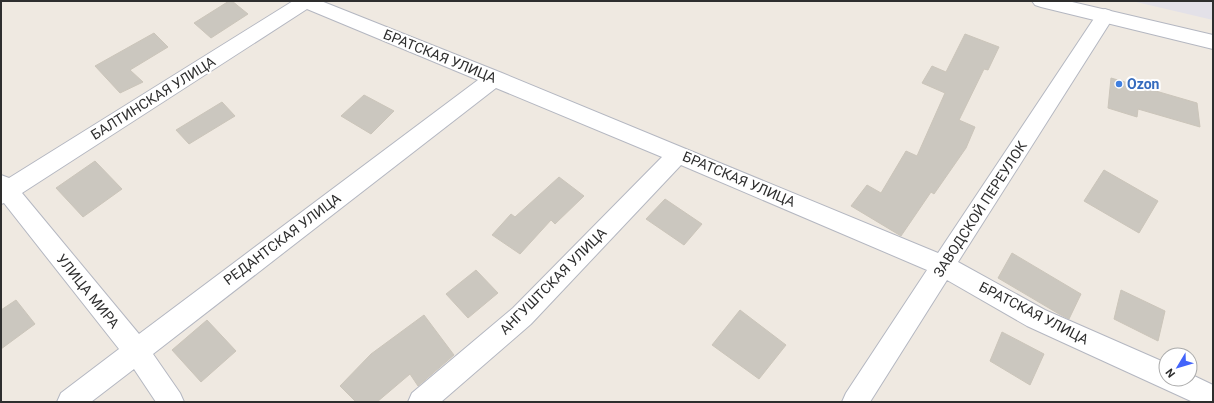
<svg xmlns="http://www.w3.org/2000/svg" width="1214" height="403" font-family="Roboto,sans-serif">
<rect width="100%" height="100%" fill="#efe9e1"/>
<!-- industrial -->
<path fill="#e3e1e8" d="M1132,1H1213V20Z"/>
<!-- building -->
<path fill="#cbc7bf" stroke="#cbc5ba" d="M229,1H232L248,14L211,38L194,23Z
M154,33L168,47L130,70L143,82L120,93L95,66Z
M965,34L999,47L988,70L984,69L959,120L975,127L966,148L934,194L931,192L901,236L851,206L867,185L881,193L906,151L917,156L945,93L922,83L932,66L946,72Z
M1111,78L1197,103L1200,127L1138,109L1137,117L1108,108Z
M364,95L394,111L371,134L341,116Z
M222,102L235,116L189,144L176,130Z
M95,161L122,189L83,217L56,188Z
M1104,170L1158,201L1139,233L1084,201Z
M559,177L584,196L555,224L551,220L520,254L492,235L511,214L515,217Z
M665,199L702,224L684,245L646,219Z
M1012,253L1081,294L1069,319L1059,314L998,278Z
M476,270L498,293L468,318L446,294Z
M1121,290L1165,311L1158,341L1114,319Z
M16,300L35,324L1,349V310Z
M740,310L786,345L759,379L712,345Z
M424,315L454,355L418,386L410,374L377,402H356L340,386L371,354Z
M207,320L236,351L201,382L172,350Z
M1002,332L1044,354L1030,385L990,361Z"/>
<g fill="none" stroke-linecap="round" stroke-linejoin="round">
<defs>
<path id="minor" d="M293,1H321L502,73L938,253L1099,11L1105,9L1111,11L1114,16L1111,21L958,262L1045,310L1166,363V379H1190V374L1213,385V402H1193L1027,326L947,280L870,402H842L846,393L927,270L681,165L531,324L441,402H408L412,393L513,308L662,157L496,88L153,354L180,393L184,402H156L134,369L91,402H57L61,393L119,349L4,203L1,204V175L9,178ZM307,9L478,80L139,334L22,193Z"/>
<path id="secondary" d="M1032,1H1068L1213,35V49L1041,7L1035,5Z"/>
</defs>
<!-- minor casing -->
<use href="#minor" stroke="#b4b7c1" stroke-width="2"/>
<!-- secondary casing -->
<use href="#secondary" stroke="#b4b7c1" stroke-width="2"/>
<!-- minor -->
<use href="#minor" fill="#fff" fill-rule="evenodd"/>
<!-- secondary -->
<use href="#secondary" fill="#fff" fill-rule="evenodd"/>
</g>
<!-- markers -->
<circle fill="#3f7fe0" stroke="#fff" stroke-width="1.5" cx="1119" cy="84" r="4"/>
<g text-anchor="middle" stroke-width="4" stroke-linejoin="round" paint-order="stroke">
<!-- street labels -->
<g font-size="14" fill="#2e2e2e" stroke="#fff">
<text transform="translate(440 56) rotate(22)" y="5">БРАТСКАЯ УЛИЦА</text>
<text transform="translate(153 98) rotate(-32)" y="5">БАЛТИНСКАЯ УЛИЦА</text>
<text transform="translate(739 179) rotate(23)" y="5">БРАТСКАЯ УЛИЦА</text>
<text transform="translate(980 209) rotate(-57)" y="5">ЗАВОДСКОЙ ПЕРЕУЛОК</text>
<text transform="translate(282 239) rotate(-37)" y="5">РЕДАНТСКАЯ УЛИЦА</text>
<text transform="translate(553 281) rotate(-45)" y="5">АНГУШТСКАЯ УЛИЦА</text>
<text transform="translate(88 291) rotate(51)" y="5">УЛИЦА МИРА</text>
<text transform="translate(1034 313) rotate(27)" y="5">БРАТСКАЯ УЛИЦА</text>
</g>
<!-- shop labels -->
<g font-size="14" font-weight="bold" fill="#366cbe" stroke="#fff" text-anchor="start">
<text x="1127" y="89">Ozon</text>
</g>
</g>
<!-- border -->
<rect width="1214" height="403" fill="none" stroke="#2e2e2e" stroke-width="4"/>
<!-- north arrow -->
<g transform="translate(1178 367) rotate(232)"><circle r="19" fill="#ffffff" stroke="#ababab"/>
<path d="M0-3L7 15L0 10L-7 15Z" fill="#4264fb"/>
<text y="-6" font-size="11" font-weight="bold" text-anchor="middle" fill="#2e2e2e">N</text>
</g>
</svg>
